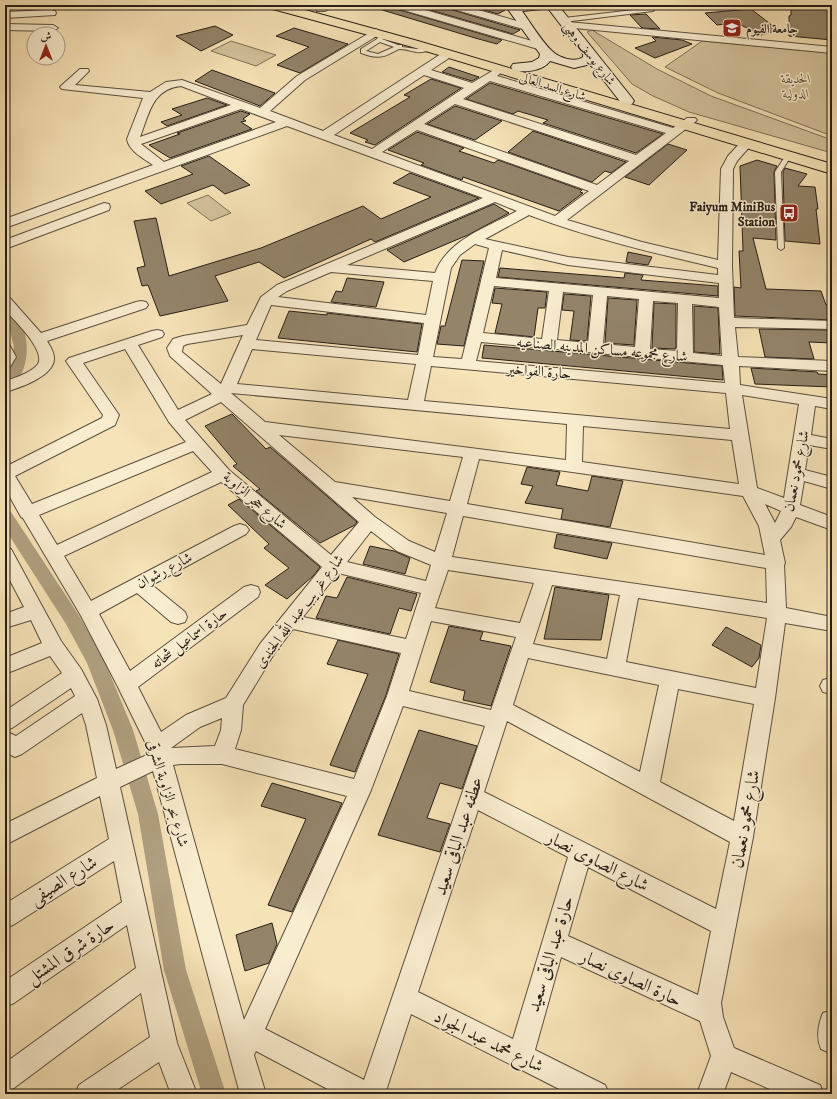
<svg xmlns="http://www.w3.org/2000/svg" width="837" height="1099" font-family="'IM FELL DW Pica',Amiri,serif">
<rect width="100%" height="100%" fill="#f6e3b7"/>
<filter id="stains"><feTurbulence type="fractalNoise" baseFrequency=".005" numOctaves="4"/><feColorMatrix values="0 0 0 0 .2 0 0 0 0 .09 0 0 0 0 .02 0 0 0 .5 -.17"/></filter>
<radialGradient id="worn" r=".72"><stop offset=".6" stop-color="#630" stop-opacity="0"/><stop offset="1" stop-color="#630" stop-opacity=".3"/></radialGradient>
<!-- green -->
<path fill="#d3c29c" stroke="#7d7059" d="M592,30L657,69L711,96L832,140V153L689,112L653,96L632,84L587,32Z
M231,41L276,55L256,66L211,51Z
M702,41L832,53V136L718,93L665,67Z
M208,195L231,213L211,221L187,203Z"/>
<g fill="none" stroke-linecap="round" stroke-linejoin="round">
<!-- canal -->
<path fill="#b0a080" fill-rule="evenodd" d="M5,312C37,320 31,383 5,390V375L9,370L14,347L9,327L5,323Z
M5,510L11,512L78,614L103,657L133,730L158,814L186,970L226,1094H202L164,970L138,814L113,730L87,663L66,624L5,529Z"/>
</g>
<!-- building -->
<path fill="#93846a" stroke="#271e16" d="M380,5H391L393,8L502,40L497,44L475,38L379,9Z
M413,5H444L446,8L520,30L513,34Z
M466,5H485L505,10L498,14Z
M791,5H832V40L789,36V16L791,15Z
M751,9L778,30L761,35L737,23L717,25L705,13Z
M646,14L660,29L642,28L630,15Z
M215,26L233,35L201,51L176,36Z
M294,28L348,44L300,73L277,65L309,47L276,36Z
M652,37L682,40L692,44L655,58L635,48L656,41Z
M449,67L479,77L472,81L442,72Z
M212,70L275,93L260,106L195,81Z
M431,79L461,88L375,145L365,142L368,140L350,133L410,97L404,95Z
M490,83L663,134L636,153L543,123L548,120L518,111L513,114L466,99Z
M207,98L227,105L167,126L161,122L182,115L172,109Z
M455,106L502,121L475,140L427,124Z
M241,111L250,114L243,119L246,121L241,122L252,129L170,158L149,145L180,134L177,133Z
M533,131L626,162L611,173L605,171L592,182L508,152Z
M417,132L464,148L459,151L494,163L498,160L582,190L580,192L583,193L559,211L463,177L462,180L421,165L424,163L388,150Z
M668,144L687,150L649,185L625,177Z
M209,156L250,185L225,194L213,185L161,204L145,191L193,174L181,166Z
M757,160L777,166L774,172L776,240L753,238L766,289L821,291L826,305H832V320L735,316L734,287L741,288L739,251H743L740,166Z
M785,168L807,174L798,186L815,187L818,209H816L820,244L785,241L783,172Z
M410,173L479,198L375,242L371,239L284,278L259,262L215,276L228,301L160,316L148,285L142,286L137,268L145,266L134,221L156,218L169,276L261,248L363,206L381,219L431,197L393,183Z
M494,204L509,213L468,235L404,262L387,250Z
M628,252L652,257L648,265L626,262Z
M462,260L484,261L464,346L437,344L441,326H445Z
M500,268L624,278L625,273L643,275L641,280L718,286V296L498,277Z
M347,278L384,282L376,307L331,302L336,291L342,292Z
M495,288L547,292L545,308H538L534,337L495,333L502,304L492,303Z
M564,294L591,296L587,341L570,340L574,311L562,310Z
M608,298L637,300L634,345L605,343Z
M654,303L676,304V349L652,348Z
M694,306L718,308L720,354L694,352Z
M289,311L327,315V313L422,324L417,352L278,338Z
M759,329L832,330V343L809,342L814,359L765,357Z
M484,345L722,366L723,380L482,358Z
M751,368L817,372L818,374L832,375V387L755,384Z
M232,414L266,449L270,447L357,522L355,525L320,543L256,491L260,489L233,466L237,464L205,426Z
M527,467L560,472L556,485L588,491L592,476L623,481L610,527L561,519L563,509L525,503L533,486L521,484Z
M239,499L320,567L314,575L287,599L265,585L289,568L264,548L269,544L228,505Z
M557,534L612,543L607,559L554,548Z
M370,546L394,551L410,558L405,574L363,564Z
M347,577L417,594L411,611L399,608L390,634L316,618L326,596L337,598Z
M555,587L609,595L601,640L544,639Z
M449,626L483,632L480,640L511,646L491,706L463,700L465,691L430,682Z
M726,627L761,645L759,658L752,667L712,645Z
M338,640L399,654L386,695L355,772L330,765L368,674L327,664Z
M419,730L477,746L462,789L440,783L427,818L450,824L440,852L378,835Z
M272,783L342,803L292,912L268,905L306,819L261,806Z
M272,923L277,944L269,963L245,971L236,935Z"/>
<g fill="none" stroke-linecap="round" stroke-linejoin="round">
<defs>
<path id="service" d="M651,8L654,10L653,11L564,22L561,20L564,18Z
M382,32L385,34L382,39L398,45H402V47L417,49L430,46L433,48C419,57 412,49 400,49C397,49 394,52 391,53C381,59 372,57 361,53V49L377,39L380,33ZM380,42L394,47L378,54L366,51Z
M788,154L791,156L781,172L784,248L781,250L778,248L775,172L786,155Z"/>
<path id="minor" d="M322,5H335L325,11H317L316,9Z
M392,5H408L546,45L547,47L546,49H538L393,7Z
M445,5H461L531,25L532,27L527,30L523,29L446,7Z
M51,10L55,11L56,13L55,15L5,18V12Z
M568,22L832,47V53L564,27L563,25Z
M5,24L53,25L58,28L53,31L5,30Z
M376,29L381,32L380,34L305,80L270,111L323,131L444,52H452L453,54L452,56L431,70L472,83L499,67L504,70L497,76L673,128L687,118H695L697,120L695,122L567,220L642,242L718,260L721,169L728,156L742,141H750L752,144L737,161L733,169L732,266L734,318L832,321V329L735,327L738,357L832,361V371L739,366L740,385L832,399V409L815,406L811,435L832,439V449L809,445L805,470L832,477V489L804,481L800,505L832,517V530L796,517L791,527L780,540L785,563L784,565L786,608L832,617V631L785,623L775,698L753,837L721,1003L723,1017L734,1048L820,1085L824,1094H781L731,1072L723,1094H697L711,1056L700,1021L561,957L535,1050L605,1085L609,1094H569L411,1014L385,1094H337L256,1051L254,1055L266,1094H240L153,771L120,787L177,1043L197,1094H171L159,1062L111,1094H75L79,1085L150,1037L141,993L14,1088L5,1092V1063L136,968L127,925L14,1003L5,1007V981L122,902L114,861L13,925L5,928V904L109,839L100,796L5,845V824L97,778L86,725L82,713L22,754L15,757L5,752V731L16,736L75,696L71,688L12,728L5,730V711L62,673L50,656L5,674V658L42,643L31,620L5,628V614L24,607L5,571V547L11,549L61,641L81,669L97,699L106,725L116,769L149,754L147,746L117,685L80,614L23,518L21,517L5,488V467L102,418L103,415L66,361L69,358L152,331L157,330L162,331L164,334L162,337L138,345L178,410L212,394L170,356L167,348L173,339L183,336L247,325L261,297L277,285L483,198L287,126L5,228V219L153,165C143,158 129,151 127,139L143,98L62,89L60,87L62,85L80,69H88L89,71L75,85L150,92L166,82L182,80L260,108L297,76ZM424,75L464,88L372,149L334,135ZM490,81L666,133L636,155L463,99ZM181,86L231,105L140,137C149,114 152,89 181,86ZM455,104L629,161L597,185L424,124ZM241,109L276,122L164,162L141,144ZM417,130L589,191L555,216L382,152ZM495,202L517,211C488,227 448,239 435,273L347,265ZM529,215C590,238 654,253 718,268V275L568,257L485,239ZM475,244L489,248L462,359L433,357L451,268L460,255ZM502,250L568,265L719,283V298L496,278ZM331,272L433,281L426,315L278,297L287,291ZM494,286L549,291L542,339L483,333ZM563,292L593,295L588,343L557,340ZM607,296L639,299L635,347L603,344ZM653,301L678,303L677,351L650,349ZM692,304L719,307L722,356L693,353ZM271,305L424,323L418,355L256,340ZM243,335L221,384L182,352L183,346L187,344ZM481,342L723,365L725,383L476,361ZM125,349L169,422L186,442L32,504L15,476L115,425L119,415L83,363ZM252,349L416,364L408,400L237,384ZM431,366L726,393L730,429L424,401ZM231,393L567,424L566,460L265,422ZM742,395L799,404L784,498L757,488ZM221,402L359,522L331,555L229,470L185,420ZM583,426L732,440L739,484L582,462ZM279,435L463,457L450,501L335,482ZM193,451L212,472L57,545L39,515ZM479,459L743,496L759,526L765,555L467,504ZM221,482L322,567L260,644L226,698L186,715L161,732L138,687L258,597L260,592L258,587L251,585L244,587L130,671L99,614L137,593L171,622L178,624L185,622L187,617L185,612L152,585L246,534L249,530L246,526L240,524L234,526L91,601L64,556ZM352,497L447,513L435,552L409,541L375,517ZM765,504L781,511L775,523ZM463,516L766,568L767,603L452,557ZM371,531L397,551L431,565L426,581L347,562ZM448,570L534,583L520,623L435,608ZM338,573L421,593L406,639L303,617ZM552,585L620,595L607,659L533,644ZM638,598L767,618L756,688L626,662ZM431,621L516,637L491,710L409,691ZM293,629L401,653L387,696L354,779L235,749L241,730L243,705L274,654ZM528,658L659,685L640,772L513,705ZM678,689L754,704L734,821L660,782ZM403,706L485,726L364,1080L265,1029L371,790ZM222,718L221,730L215,746L171,748L200,727ZM507,721L730,842L716,909L484,792ZM181,764H222L347,796L244,1020L173,765ZM478,810L568,857L513,1039L418,992ZM588,867L711,931L698,995L568,936Z
M104,203L109,204L110,207L109,210L5,249V240Z
M5,297L10,298L41,333L136,302L141,301L146,302L148,305L146,308L47,341C50,346 54,352 54,358C55,376 19,388 5,392V381C15,378 31,373 38,364C46,350 13,319 5,310Z
M5,344L10,346L16,357L10,367L5,369Z
M830,678H832V694L823,692L820,686L823,680Z
M832,1010V1052L830,1053L821,1049C816,1037 818,1025 823,1013Z"/>
<path id="secondary" d="M505,5H558L632,98L634,101L632,104L627,105L622,104L591,64L574,68L550,61C543,71 524,73 513,70L511,67L513,64L532,62L539,58L540,54ZM547,7L583,54V57C575,63 559,58 552,51C543,43 529,21 522,11L542,9Z"/>
<path id="primary" d="M267,5H287L418,41L832,164V174L409,46L269,8Z"/>
</defs>
<!-- service casing -->
<use href="#service" stroke="#5b4f3e" stroke-width="2"/>
<!-- minor casing -->
<use href="#minor" stroke="#5b4f3e" stroke-width="2"/>
<!-- secondary casing -->
<use href="#secondary" stroke="#271e16" stroke-width="2"/>
<!-- primary casing -->
<use href="#primary" stroke="#271e16" stroke-width="2"/>
<!-- service -->
<use href="#service" fill="#f9edd0" fill-rule="evenodd"/>
<!-- minor -->
<use href="#minor" fill="#f9edd0" fill-rule="evenodd"/>
<!-- secondary -->
<use href="#secondary" fill="#f9edd0" fill-rule="evenodd"/>
<!-- primary -->
<use href="#primary" fill="#f6e3b7" fill-rule="evenodd"/>
</g>
<!-- icons -->
<defs>
<symbol id="university-square" viewBox="-11 -11 22 22"><rect x="-9" y="-9" width="18" height="18" rx="4" fill="#8f2418" stroke="#f9edd0"/><path d="M0-5L7-2L0 1L-7-2ZM-4 1L0 2.5L4 1V4Q0 6-4 4Z" fill="#fff"/></symbol>
<symbol id="bus-square" viewBox="-11 -11 22 22"><rect x="-9" y="-9" width="18" height="18" rx="4" fill="#8f2418" stroke="#f9edd0"/><path d="M-5-6H5V4H4V6H2V4H-2V6H-4V4H-5ZM-3.5-4V0h7V-4ZM-3.5 1.2v1.5H-2V1.2ZM2 1.2v1.5H3.5V1.2Z" fill="#fff"/></symbol>
</defs>
<g fill-rule="evenodd">
<use href="#university-square" x="721" y="17" width="22" height="22"/>
<use href="#bus-square" x="778" y="202" width="22" height="22"/>
</g>
<g text-anchor="middle" stroke-width="3" stroke-linejoin="round" paint-order="stroke">
<!-- far-poi labels -->
<g font-size="13" font-weight="bold" fill="#271e16" stroke="#f9edd0" text-anchor="start">
<text x="746" y="33">جامعة الفيوم</text>
<text x="775" y="211" text-anchor="end">Faiyum MiniBus<tspan x="775" dy="15">Station</tspan></text>
</g>
<!-- far-street labels -->
<g font-size="13" fill="#271e16" stroke="#f9edd0">
<text transform="translate(590 53) rotate(52)" y="5">شارع يوسف وهبى</text>
<text transform="translate(553 86) rotate(17)" y="5">شارع السد العالى</text>
</g>
<!-- far-park labels -->
<g font-size="13" font-style="italic" fill="#5b4f3e" stroke="#f9edd0">
<text x="796" y="83">الحديقة<tspan x="796" dy="15">الدولية</tspan></text>
</g>
<!-- street labels -->
<g font-size="15" fill="#271e16" stroke="#f9edd0">
<text transform="translate(602 349) rotate(5)" y="5">شارع مجموعه مساكن المدينه الصناعيه</text>
<text transform="translate(539 371) rotate(5)" y="5">حارة الفواخير</text>
<text transform="translate(796 471) rotate(-79)" y="5">شارع محمود نعمان</text>
<text transform="translate(255 500) rotate(41)" y="5">شارع حجر الزاوية</text>
<text transform="translate(164 570) rotate(-28)" y="5">شارع رشوان</text>
<text transform="translate(299 611) rotate(-53)" y="5">شارع غريب عبد الله الجندى</text>
<text transform="translate(189 638) rotate(-37)" y="5">حارة اسماعيل شحاته</text>
<text transform="translate(168 793) rotate(73)" y="5">شارع بحر الزاوية الشرقى</text>
</g>
<!-- near-street labels -->
<g font-size="18" fill="#271e16" stroke="#f9edd0">
<text transform="translate(745 819) rotate(-80)" y="6">شارع محمود نعمان</text>
<text transform="translate(458 836) rotate(-72)" y="6">عطفه عبد الباقى سعيد</text>
<text transform="translate(598 861) rotate(27)" y="6">شارع الصاوى نصار</text>
<text transform="translate(63 880) rotate(-32)" y="6">شارع الصيفى</text>
<text transform="translate(70 951) rotate(-34)" y="6">حارة شرق المشتل</text>
<text transform="translate(550 954) rotate(-73)" y="6">حارة عبد الباقى سعيد</text>
<text transform="translate(631 978) rotate(25)" y="6">حارة الصاوى نصار</text>
<text transform="translate(489 1041) rotate(26)" y="6">شارع محمد عبد الجواد</text>
</g>
</g>
<!-- margin -->
<rect width="837" height="1099" fill="none" stroke="#f6e3b7" stroke-width="20"/>
<rect x="6" y="6" width="825" height="1087" fill="none" stroke="#271e16" stroke-width="2"/>
<rect x="10" y="10" width="817" height="1079" fill="none" stroke="#271e16"/>
<!-- north arrow -->
<g transform="translate(46 46)"><circle r="19" fill="#f9edd0" stroke="#a59a86"/>
<path d="M0-3L7 15L0 10L-7 15Z" fill="#8f2418"/>
<text y="-6" font-size="11" font-weight="bold" text-anchor="middle" fill="#271e16">ش</text>
</g>
<rect width="100%" height="100%" filter="url(#stains)"/>
<rect width="100%" height="100%" fill="url(#worn)"/>
</svg>
